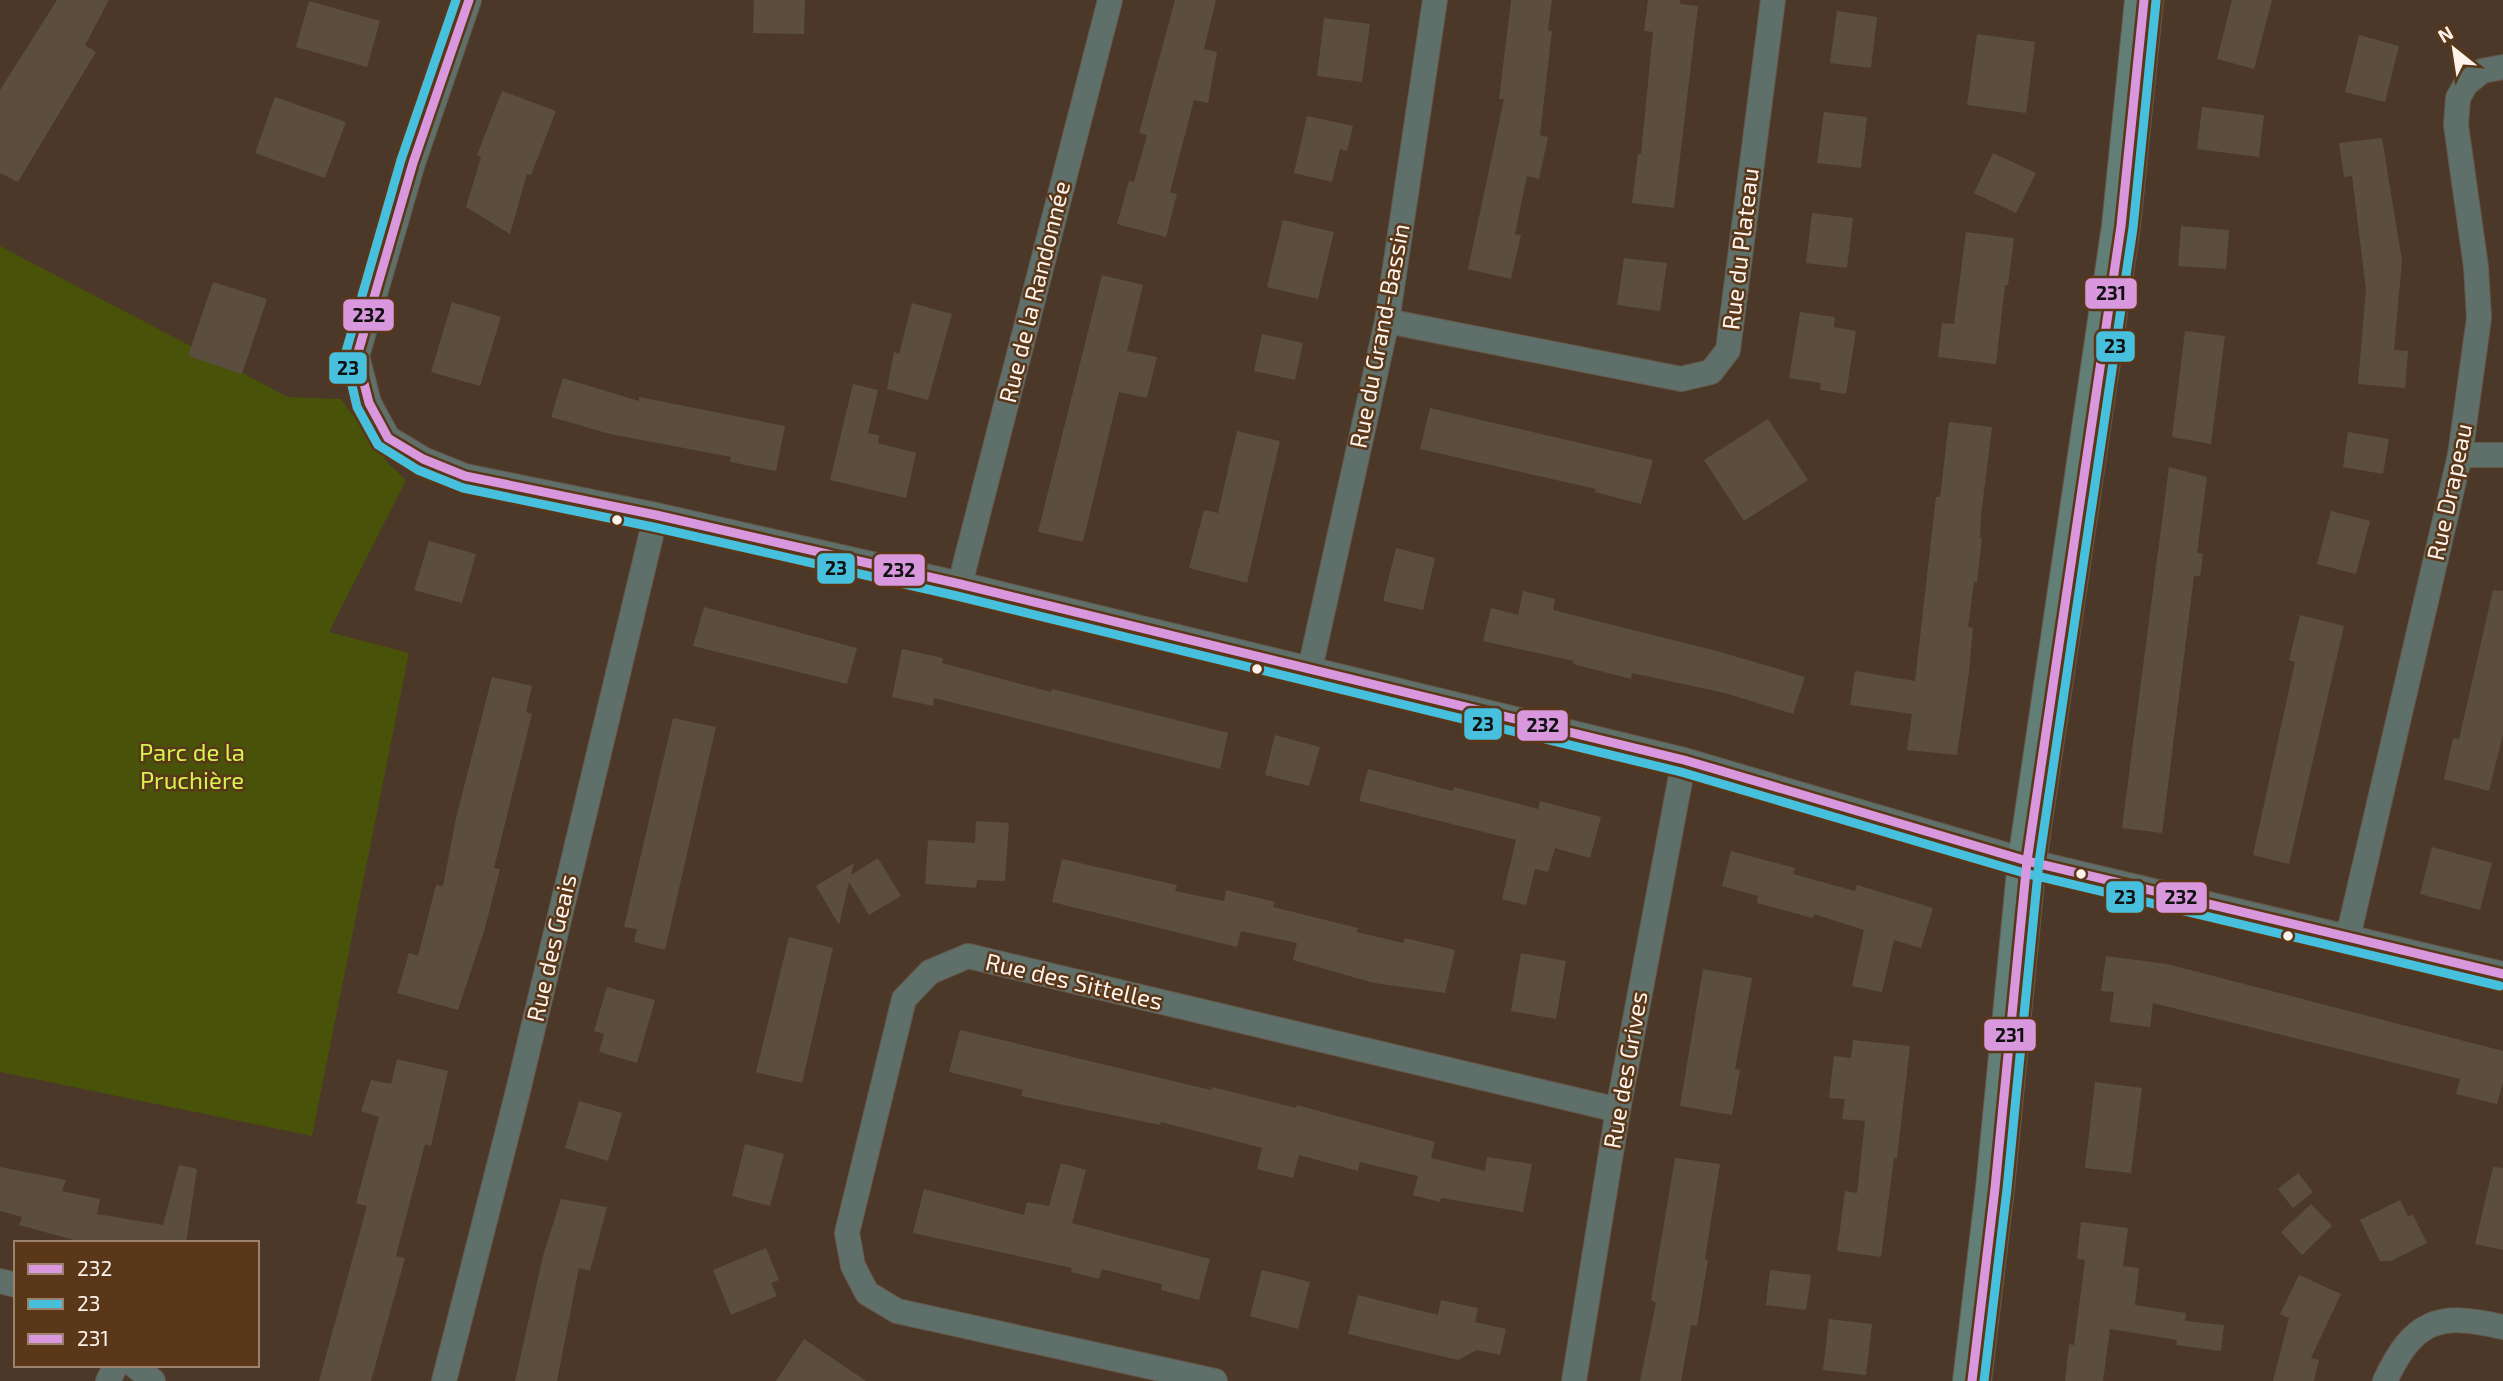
<svg xmlns="http://www.w3.org/2000/svg" width="2503" height="1381" font-family="'Exo 2',sans-serif">
<rect width="100%" height="100%" fill="#4b3828"/>
<!-- green -->
<path fill="#485209" d="M0,246L288,397L341,399L387,462L406,480L329,632L409,653L312,1136L0,1072Z"/>
<!-- building -->
<path fill="#5b4e3f" d="M57,0H109L85,45L96,52L18,182L0,173V90Z
M754,0H805L804,34L753,33Z
M1175,0H1216L1204,49L1217,52L1208,103L1194,100L1170,192L1177,194L1166,237L1117,224L1129,181L1134,182L1147,135L1139,133Z
M1511,0H1552L1548,30L1552,31L1540,135L1548,137L1539,179L1527,176L1515,234L1521,235L1511,279L1468,269L1504,99H1499Z
M1648,0H1680V4L1698,6L1674,208L1632,203L1638,154H1641L1653,32L1644,31Z
M2232,0H2272L2254,69L2217,59Z
M309,1L380,21L367,67L296,47Z
M1837,11L1877,17L1871,68L1830,63Z
M1324,18L1370,24L1362,82L1317,76Z
M1977,34L2035,42L2026,113L1967,105Z
M2359,35L2399,46L2385,102L2345,92Z
M502,91L556,111L531,175L527,174L510,234L466,207L481,157L477,155Z
M275,97L346,122L325,178L255,153Z
M2202,107L2264,115L2259,157L2197,149Z
M1824,112L1867,117L1861,168L1817,163Z
M1307,116L1353,126L1347,151L1340,149L1332,182L1294,173Z
M2382,138L2402,261L2394,350L2408,351L2405,388L2358,384L2366,289L2352,176L2344,177L2339,143Z
M1993,153L2036,173L2016,213L1974,193Z
M1812,213L1853,218L1847,268L1806,263Z
M1283,220L1334,232L1318,299L1267,287Z
M2181,226L2229,230L2226,269L2178,266Z
M1966,232L2014,238L2008,285H2005L1996,364L1938,357L1942,323L1954,324Z
M1624,258L1667,263L1660,311L1617,305Z
M1102,275L1143,285L1127,351L1157,357L1147,398L1119,392L1083,542L1038,532Z
M213,282L267,299L242,374L188,356Z
M452,302L501,317L480,386L431,372Z
M912,303L952,314L928,400L887,389L894,352L899,354Z
M1800,312L1835,317L1834,327L1856,331L1846,394L1820,390L1821,383L1789,378Z
M2185,331L2225,336L2211,444L2172,437Z
M1262,334L1303,343L1295,380L1254,371Z
M563,378L639,401V397L785,426L776,471L730,462L731,457L610,434L551,417Z
M853,384L878,390L868,433L879,435L878,443L916,453L906,498L830,480Z
M1430,408L1653,460L1641,504L1595,492L1596,489L1420,449Z
M1768,419L1808,480L1744,521L1704,460Z
M1949,422L1992,427L1981,516L1980,537L1982,538L1977,582H1974L1968,627L1973,628L1969,672L1957,755L1907,750L1912,714L1850,705L1855,671L1915,681L1936,497H1940Z
M1237,431L1280,441L1247,583L1189,568L1204,510L1218,513Z
M2348,432L2389,439L2383,474L2343,467Z
M2169,467L2207,477L2197,553L2203,554L2200,576H2194L2162,833L2122,828Z
M2331,511L2370,521L2356,574L2317,564Z
M429,541L476,554L462,603L414,590Z
M1396,548L1435,558L1423,610L1383,601Z
M2493,590L2503,591V734L2489,791L2444,779L2453,738L2459,739Z
M1523,591L1555,599L1553,610L1717,651L1805,677L1793,714L1725,693L1632,673L1631,679L1573,664L1574,661L1483,641L1491,608L1518,615Z
M704,607L857,648L847,684L693,646Z
M2300,615L2344,626L2289,864L2253,855L2295,662L2289,660Z
M902,649L943,658L942,663L1051,692L1052,689L1228,733L1220,769L934,698L933,706L892,697Z
M492,677L532,686L526,712L532,714L494,868L500,869L485,928L458,1010L397,993L409,953L418,956L436,885L443,886L456,818Z
M673,718L716,727L665,950L634,942L637,929L624,927Z
M1275,735L1320,747L1309,786L1265,775Z
M1368,769L1453,791L1454,787L1538,809L1540,801L1601,817L1590,858L1555,848L1548,872L1535,869L1526,905L1502,899L1516,840L1359,801Z
M976,821L1009,823L1005,881L977,880L976,888L925,884L928,840L975,843Z
M2432,847L2492,863L2480,910L2420,894Z
M1731,851L1795,868L1793,874L1855,891L1857,885L1933,908L1921,948L1894,940L1882,992L1852,986L1864,930L1814,914L1813,918L1757,903L1758,896L1722,886Z
M878,858L901,896L869,915L849,882L839,925L816,886L854,863L851,875Z
M1062,859L1177,885L1175,891L1224,901L1226,890L1275,902L1273,907L1358,928L1357,932L1403,943L1405,938L1455,950L1445,993L1374,983L1293,960L1297,943L1241,931L1237,947L1052,902Z
M789,937L833,948L802,1083L756,1072Z
M1521,953L1566,961L1556,1019L1511,1011Z
M2106,956L2167,964L2503,1051V1082L2497,1104L2456,1094L2460,1079L2153,1003L2150,1027L2110,1022L2114,992L2101,991Z
M1703,969L1752,978L1735,1069L1740,1070L1732,1115L1680,1106Z
M607,987L655,1000L637,1063L599,1052L604,1034L594,1031Z
M960,1030L1211,1090L1212,1087L1296,1108L1297,1105L1370,1125L1435,1142L1431,1158L1485,1171L1487,1157L1532,1164L1523,1212L1441,1198L1440,1202L1413,1195L1418,1176L1360,1162L1358,1171L1299,1155L1293,1178L1257,1169L1262,1148L1161,1122L1160,1125L1021,1096L1023,1090L949,1072Z
M1853,1040L1910,1046L1897,1158H1894L1881,1257L1837,1251L1845,1191L1857,1193L1865,1121L1842,1119L1845,1099L1829,1098L1834,1056L1851,1058Z
M397,1059L448,1071L431,1146L425,1144L396,1256L405,1258L371,1381H319L367,1206L356,1203L379,1117L361,1111L371,1080L391,1084Z
M2095,1082L2142,1088L2131,1173L2085,1168Z
M579,1101L622,1113L608,1161L565,1148Z
M745,1144L784,1154L770,1206L732,1196Z
M1675,1158L1720,1164L1705,1259L1708,1260L1697,1326L1691,1325L1681,1381H1640L1656,1303L1651,1300Z
M1061,1163L1086,1170L1072,1223L1210,1259L1199,1300L1161,1290L1162,1284L1102,1269L1099,1279L1071,1272L1072,1268L913,1233L924,1189L1024,1215L1027,1202L1049,1206Z
M179,1165L197,1169L186,1243H85L19,1225L22,1217L0,1211V1167L66,1180L62,1191L100,1199L97,1214L163,1225Z
M2493,1167L2503,1168V1250L2475,1244Z
M2298,1173L2313,1192L2293,1208L2278,1189Z
M561,1199L607,1207L590,1271L579,1268L557,1381H515L543,1256Z
M2400,1200L2408,1216L2413,1215L2427,1243L2391,1261H2380L2360,1220Z
M2311,1204L2332,1226L2302,1255L2281,1232Z
M2081,1222L2128,1228L2123,1266L2139,1268L2135,1305L2186,1313L2185,1321L2224,1325L2221,1351L2176,1345L2177,1340L2110,1329L2103,1381H2065L2069,1344L2074,1345L2085,1260L2077,1259Z
M766,1248L779,1280L771,1283L777,1296L731,1315L713,1270Z
M1262,1270L1310,1282L1298,1329L1250,1316Z
M1770,1270L1811,1275L1806,1310L1766,1305Z
M2299,1275L2341,1294L2311,1358L2319,1360L2314,1381H2273L2289,1318L2280,1314Z
M1358,1295L1438,1315L1441,1300L1478,1308L1475,1322L1506,1329L1500,1355L1477,1350L1458,1360L1348,1334Z
M1829,1319L1872,1324L1866,1375L1823,1370Z
M804,1339L866,1381H776Z"/>
<g fill="none" stroke-linecap="round" stroke-linejoin="round">
<defs>
<path id="street" d="M469,0L413,163L357,356L369,403L388,438L423,459L465,476L656,515L960,584L1684,760L2027,861L2503,974
M1387,321L1681,379L1711,372L1728,350L1773,0
M2460,455H2503
M960,584L1110,0
M1310,669L1387,321L1435,0
M2348,937L2460,455L2479,318L2476,267L2456,125L2458,98L2466,84L2482,71L2503,67
M0,1281L16,1285
M134,1365L153,1381
M108,1381L116,1365
M444,1381L517,1095L656,515
M1215,1381L897,1311L867,1293L853,1266L847,1233L904,999L930,972L968,956L1618,1110
M1574,1381L1618,1110L1684,760
M2385,1381C2414,1319 2439,1312 2503,1327"/>
<path id="primary" d="M1972,1381L1995,1188L2027,861L2121,226L2144,0"/>
</defs>
<!-- street casing -->
<use href="#street" stroke="#65574a" stroke-width="26"/>
<!-- primary casing -->
<use href="#primary" stroke="#65574a" stroke-width="40"/>
<!-- street -->
<use href="#street" stroke="#5f6f69" stroke-width="24"/>
<!-- primary -->
<use href="#primary" stroke="#617f77" stroke-width="38"/>
<defs>
<path id="bus-1" d="M469,0L413,163L357,356L369,403L388,438L423,459L465,476L656,515L960,584L1684,760L2027,861L2503,974"/>
<path id="bus-2" d="M456,0L401,160L345,355L357,407L378,445L418,470L463,488L653,527L957,596L1681,772L2024,873L2500,986
M1984,1381L2007,1189L2039,862L2133,228L2156,1"/>
<path id="bus-3" d="M1972,1381L1995,1188L2027,861L2121,226L2144,0"/>
</defs>
<!-- bus-1 casing -->
<use href="#bus-1" stroke="#5a3719" stroke-width="14"/>
<!-- bus-2 casing -->
<use href="#bus-2" stroke="#5a3719" stroke-width="14"/>
<!-- bus-3 casing -->
<use href="#bus-3" stroke="#5a3719" stroke-width="14"/>
<!-- bus-1 -->
<use href="#bus-1" stroke="#d998dd" stroke-width="9"/>
<!-- bus-2 -->
<use href="#bus-2" stroke="#46c0dd" stroke-width="9"/>
<!-- bus-3 -->
<use href="#bus-3" stroke="#d998dd" stroke-width="9"/>
</g>
<!-- markers -->
<g fill="#fcf3ec" stroke="#5a3719" stroke-width="2.5">
<circle cx="617" cy="520" r="6"/>
<circle cx="1257" cy="669" r="6"/>
<circle cx="2081" cy="874" r="6"/>
<circle cx="2288" cy="936" r="6"/>
</g>
<g text-anchor="middle" stroke-width="5" stroke-linejoin="round" paint-order="stroke">
<!-- street labels -->
<g font-size="24" fill="#fcf3ec" stroke="#5a3719">
<text transform="translate(1741 249) rotate(-83)" y="8">Rue du Plateau</text>
<text transform="translate(1035 292) rotate(-76)" y="8">Rue de la Randonnée</text>
<text transform="translate(1380 336) rotate(-79)" y="8">Rue du Grand-Bassin</text>
<text transform="translate(2450 492) rotate(-78)" y="8">Rue Drapeau</text>
<text transform="translate(552 948) rotate(-77)" y="8">Rue des Geais</text>
<text transform="translate(1074 982) rotate(13)" y="8">Rue des Sittelles</text>
<text transform="translate(1626 1070) rotate(-80)" y="8">Rue des Grives</text>
</g>
<!-- park labels -->
<g font-size="24" fill="#d3f44e" stroke="#5a3719">
<text x="192" y="761">Parc de la<tspan x="192" dy="28">Pruchière</tspan></text>
</g>
</g>
<g stroke="#5a3719" stroke-width="2.5">
<rect x="2084" y="277" width="54" height="33" rx="7" fill="#d998dd"/>
<rect x="342" y="298" width="53" height="34" rx="7" fill="#d998dd"/>
<rect x="2095" y="330" width="41" height="33" rx="7" fill="#46c0dd"/>
<rect x="328" y="351" width="40" height="34" rx="7" fill="#46c0dd"/>
<rect x="816" y="552" width="40" height="33" rx="7" fill="#46c0dd"/>
<rect x="873" y="553" width="53" height="34" rx="7" fill="#d998dd"/>
<rect x="1463" y="707" width="40" height="34" rx="7" fill="#46c0dd"/>
<rect x="1516" y="709" width="53" height="33" rx="7" fill="#d998dd"/>
<rect x="2105" y="880" width="40" height="34" rx="7" fill="#46c0dd"/>
<rect x="2155" y="881" width="53" height="33" rx="7" fill="#d998dd"/>
<rect x="1983" y="1018" width="54" height="34" rx="7" fill="#d998dd"/>
</g>
<g font-size="19" text-anchor="middle" font-weight="bold" fill="#111">
<text x="2111" y="300">231</text>
<text x="369" y="322">232</text>
<text x="2115" y="353">23</text>
<text x="348" y="375">23</text>
<text x="836" y="575">23</text>
<text x="899" y="577">232</text>
<text x="1483" y="731">23</text>
<text x="1543" y="732">232</text>
<text x="2125" y="904">23</text>
<text x="2181" y="904">232</text>
<text x="2010" y="1042">231</text>
</g>
<!-- legend -->
<rect x="14" y="1241" width="245" height="126" fill="#5a3719" stroke="#9b826d" stroke-width="2"/>
<rect x="28" y="1264" width="35" height="10" fill="#d998dd" stroke="#9b826d" stroke-width="2"/>
<text x="77" y="1276" font-size="21" fill="#fcf3ec">232</text>
<rect x="28" y="1299" width="35" height="10" fill="#46c0dd" stroke="#9b826d" stroke-width="2"/>
<text x="77" y="1311" font-size="21" fill="#fcf3ec">23</text>
<rect x="28" y="1334" width="35" height="10" fill="#d998dd" stroke="#9b826d" stroke-width="2"/>
<text x="77" y="1346" font-size="21" fill="#fcf3ec">231</text>
<!-- north arrow -->
<g transform="translate(2454 49) rotate(330)" stroke="#5a3719" stroke-width="5" paint-order="stroke">
<path d="M0-5L12 26L0 18L-12 26Z" fill="#fcf3ec"/>
<text y="-10" font-size="19" font-weight="bold" text-anchor="middle" fill="#fcf3ec">N</text>
</g>
</svg>
